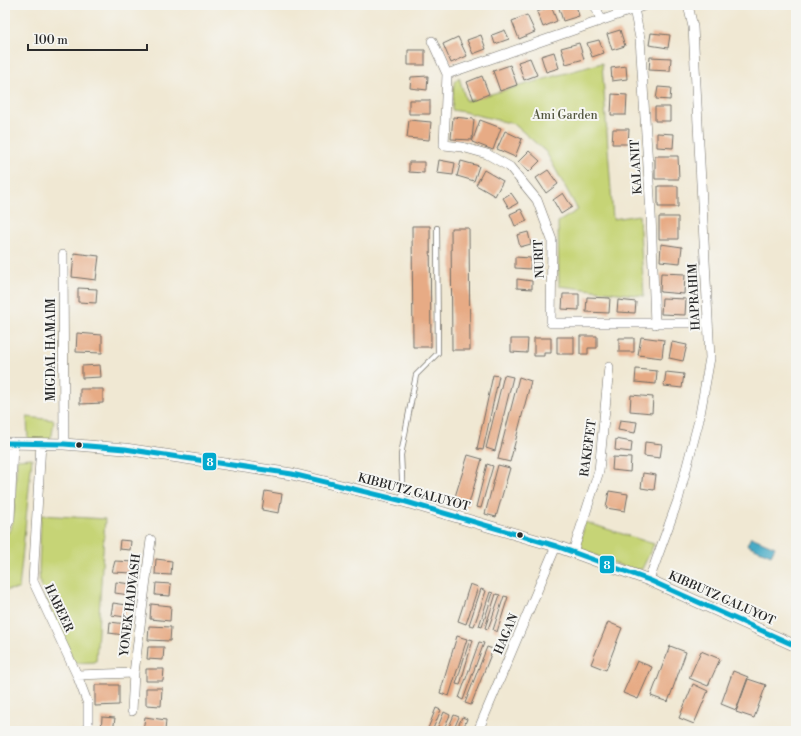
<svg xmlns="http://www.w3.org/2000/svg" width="801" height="736" font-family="'Libre Bodoni',serif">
<rect width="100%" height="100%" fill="#f6f6f2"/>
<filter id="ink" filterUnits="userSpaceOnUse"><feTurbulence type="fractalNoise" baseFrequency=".025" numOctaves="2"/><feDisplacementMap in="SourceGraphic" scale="8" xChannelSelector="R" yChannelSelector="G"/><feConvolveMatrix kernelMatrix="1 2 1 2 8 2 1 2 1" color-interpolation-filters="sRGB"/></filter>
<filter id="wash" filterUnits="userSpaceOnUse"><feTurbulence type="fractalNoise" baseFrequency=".012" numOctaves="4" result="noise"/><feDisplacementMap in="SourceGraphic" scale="16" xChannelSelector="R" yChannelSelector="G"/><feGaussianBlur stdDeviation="0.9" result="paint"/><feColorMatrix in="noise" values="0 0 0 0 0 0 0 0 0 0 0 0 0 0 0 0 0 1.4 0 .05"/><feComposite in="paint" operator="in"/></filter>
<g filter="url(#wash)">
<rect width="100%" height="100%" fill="#f0e8d3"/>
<!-- green -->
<path fill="#c6d476" stroke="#788050" d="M602,63L613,219L639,215L644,296L559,286L558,222L578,210L546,152L514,124L464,112L452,110L454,83L459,77L466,101Z
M27,417L54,420L52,435L49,440H28Z
M32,458L19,589L5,590V537L10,530L14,512L17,459Z
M41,515L105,519L96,662L74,663L40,584L39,570Z
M585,522L654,544L642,569L632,570L579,549Z"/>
<!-- water -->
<path fill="#47abc6" stroke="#396b78" d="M751,537L775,547L771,555L747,545Z"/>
<g id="blocks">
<!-- building -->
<path fill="#e7ab85" d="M558,5H576L579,16L563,21Z
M551,6L557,21L543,27L537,12Z
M527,15L535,32L519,39L512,21Z
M505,30L509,39L495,44L492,35Z
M620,30L625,46L612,50L607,34Z
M651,33L670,35L668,48L649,45Z
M481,35L486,49L473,54L467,40Z
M458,37L467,56L451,63L443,44Z
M599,40L604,53L592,57L587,43Z
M579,43L584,59L566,64L561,48Z
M408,50H425V65H408Z
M554,52L559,68L546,72L541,56Z
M650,57L671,58L670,71L649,70Z
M530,58L537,75L524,80L518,62Z
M510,65L517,85L500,91L493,71Z
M626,66L627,79L612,81L611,68Z
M428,76L427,90L410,88L411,77Z
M482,76L489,94L474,100L467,82Z
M658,87L671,88L670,100L656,99Z
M612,94L627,95L626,115H611Z
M409,100H430V114H409Z
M655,107H670V121H655Z
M453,117L474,119L472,140L451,139Z
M409,120L431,122L429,140L407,138Z
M480,120L501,128L493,150L472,142Z
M613,129H629L628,144H612Z
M505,131L522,139L515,157L497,149Z
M657,133L674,134L673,148L657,147Z
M529,151L540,161L529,172L518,162Z
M655,156H678L679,179H655Z
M439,160L455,163L453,175L437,173Z
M461,161L479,166L474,181L457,176Z
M409,162H424V173L409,172Z
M484,170L503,181L495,196L476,185Z
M548,170L558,184L546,193L536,178Z
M658,186H678V207H658Z
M511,193L518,203L509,208L503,198Z
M563,193L572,207L561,214L553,200Z
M521,209L527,221L515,226L510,214Z
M659,217H678V239H659Z
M412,226H430L431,347H413Z
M451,228H469L470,350H452Z
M528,232L531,244L520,247L517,235Z
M661,244L682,247L680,263L660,261Z
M74,253L99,256L96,280L72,277Z
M515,257L531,258L530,269L515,268Z
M661,273L685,274L684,294L660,292Z
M517,279L532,281V289L517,288Z
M78,288L97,289L96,303L78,302Z
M563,294H579V310L562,309Z
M587,297L610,298L609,313L586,312Z
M662,298L686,299L685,315L661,314Z
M618,300L636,302L635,313L617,312Z
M77,333L102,335V353L76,352Z
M580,336H597V348H588V354H580Z
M557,337H574V354H557Z
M641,337L664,340L662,358L638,355Z
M534,338H551V353H544V356H534Z
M619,338H634V352H619Z
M511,339H528L527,353L511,352Z
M672,342L687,345L683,361L669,358Z
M100,365L101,377L82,378V366Z
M636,369L657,371L656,384L635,382Z
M666,372L684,374L682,388L664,386Z
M493,375L499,376L483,450L477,449Z
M504,375L513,377L495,451L486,448Z
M519,377L531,381L510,462L498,459Z
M80,389H103V403L80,404Z
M631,395L653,397L652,413L630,411Z
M620,420L637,422L635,433L618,430Z
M616,439L632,442L631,452L615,450Z
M645,442L662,444L660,458L644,456Z
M468,455L482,459L468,507L453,503Z
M613,457L631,458L630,472L612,470Z
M487,464L493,466L481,508L476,507Z
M498,465L510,468L496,517L485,514Z
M643,473L656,475L654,490L641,488Z
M265,491L282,494L279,513L262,510Z
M609,491L628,494L625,511L606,508Z
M120,540L131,541L130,550L119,549Z
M156,559L172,561L171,575L155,574Z
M115,561L134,562L133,573L112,572Z
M116,582L131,584L129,595L115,593Z
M156,583L171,584L170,596L155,595Z
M470,584L478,587L466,624L458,621Z
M481,589L486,591L474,626L469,625Z
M490,592L493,593L482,627L479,626Z
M496,594L500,595L488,629L485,628Z
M504,596L508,597L497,632L493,630Z
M796,602V620L793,616V606Z
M113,603L127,605L125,617L111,615Z
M151,604L171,606L170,621L150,619Z
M110,622L126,624L124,635L109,633Z
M608,622L622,628L606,670L591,664Z
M149,626L171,627L170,641L148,640Z
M457,636L467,639L449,696L440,693Z
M470,639L473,640L460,685L456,684Z
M479,642L484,643L463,700L459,698Z
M670,646L686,652L668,702L651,696Z
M148,647H164L163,660L147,659Z
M487,647L493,649L471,705L465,703Z
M701,651L720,659L708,686L689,678Z
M637,661L652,667L638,699L623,693Z
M146,669H164L163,681H146Z
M733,671L748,677L736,710L721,704Z
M748,679L766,685L754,718L736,712Z
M693,684L708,691L694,724L679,718Z
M95,685H119V705L95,706Z
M146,688H162L161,706L146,705Z
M436,708L441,710L432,731H427Z
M444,712L450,715L443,731H436Z
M454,715L459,717L453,731H447Z
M102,717L115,718L113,731H101Z
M145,717L166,720L165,731H143Z
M462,717L467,719L462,731H456Z
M795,720H796V731L794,730Z"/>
</g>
</g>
<g filter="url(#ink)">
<use href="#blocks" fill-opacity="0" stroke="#706d66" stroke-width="1"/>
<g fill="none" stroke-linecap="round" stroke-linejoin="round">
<defs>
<path id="service" d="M403,501L401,455L416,375L438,353L437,228"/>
<path id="minor" d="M595,5L601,20
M646,5L447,74L444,145L462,147L487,154L510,167L537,200L552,240L551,323H708
M634,9L640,38L651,214L655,324
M432,41L447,74
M63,255L64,444
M41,443L33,581L77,675L88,704V731
M573,552L599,471L609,367
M649,580L678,500L699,420L710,358L693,27L688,5
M77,675L134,673
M132,711L134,673L151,540
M478,731L556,546"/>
<path id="tertiary" d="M5,443L64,444L125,449L292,474L403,501L556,546L649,580L796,646
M5,527L9,519L12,443"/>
</defs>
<!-- service casing -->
<use href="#service" stroke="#706d66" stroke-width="6"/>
<!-- minor casing -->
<use href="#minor" stroke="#706d66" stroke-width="10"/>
<!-- tertiary casing -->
<use href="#tertiary" stroke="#706d66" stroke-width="12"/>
<!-- service -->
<use href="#service" stroke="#fff" stroke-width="4.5"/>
<!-- minor -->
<use href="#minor" stroke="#fff" stroke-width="9"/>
<!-- tertiary -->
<use href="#tertiary" stroke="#fff" stroke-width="11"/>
<defs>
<path id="bus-1" d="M5,443L64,444L125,449L292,474L403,501L556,546L649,580L796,646"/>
</defs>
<!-- bus-1 casing -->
<use href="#bus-1" stroke="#f6f6f2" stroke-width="8"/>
<!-- bus-1 -->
<use href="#bus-1" stroke="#00a9ce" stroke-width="5"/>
</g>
</g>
<!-- markers -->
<g fill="#2b2b2b" stroke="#f6f6f2" stroke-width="1.5">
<circle cx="79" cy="445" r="3.5"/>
<circle cx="520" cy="535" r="3.5"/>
</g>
<g text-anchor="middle" stroke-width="4" stroke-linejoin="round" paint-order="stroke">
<!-- park labels -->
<g font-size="12" fill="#52553e" stroke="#f6f6f2">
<text x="565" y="119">Ami Garden</text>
</g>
<!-- street labels -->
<g font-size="12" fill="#2b2b2b" stroke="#f6f6f2">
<text transform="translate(636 167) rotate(-93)" y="4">KALANIT</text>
<text transform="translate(539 259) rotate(-93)" y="4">NURIT</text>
<text transform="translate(694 297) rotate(-93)" y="4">HAPRAHIM</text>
<text transform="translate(51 350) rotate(-90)" y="4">MIGDAL HAMAIM</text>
<text transform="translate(588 448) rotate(-82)" y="4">RAKEFET</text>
<text transform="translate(414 492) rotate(15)" y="4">KIBBUTZ GALUYOT</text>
<text transform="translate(722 598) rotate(24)" y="4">KIBBUTZ GALUYOT</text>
<text transform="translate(130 605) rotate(-83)" y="4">YONEK HADVASH</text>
<text transform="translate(59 608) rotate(65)" y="4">HABEER</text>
<text transform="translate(506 634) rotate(-67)" y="4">HAGAN</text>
</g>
</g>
<g stroke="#f6f6f2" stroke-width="1.5">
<rect x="202" y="452" width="15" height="19" rx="4" fill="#00a9ce"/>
<rect x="599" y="555" width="16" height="19" rx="4" fill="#00a9ce"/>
</g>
<g font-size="11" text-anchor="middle" font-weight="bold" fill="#fff">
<text x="210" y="466">8</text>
<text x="607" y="569">8</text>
</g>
<!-- margin -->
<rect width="801" height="736" fill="none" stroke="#f6f6f2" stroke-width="20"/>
<!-- scale -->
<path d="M28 44v6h119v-6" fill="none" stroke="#2b2b2b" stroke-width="2"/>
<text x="34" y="44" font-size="12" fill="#2b2b2b" stroke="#f6f6f2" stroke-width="3" paint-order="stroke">100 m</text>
</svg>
